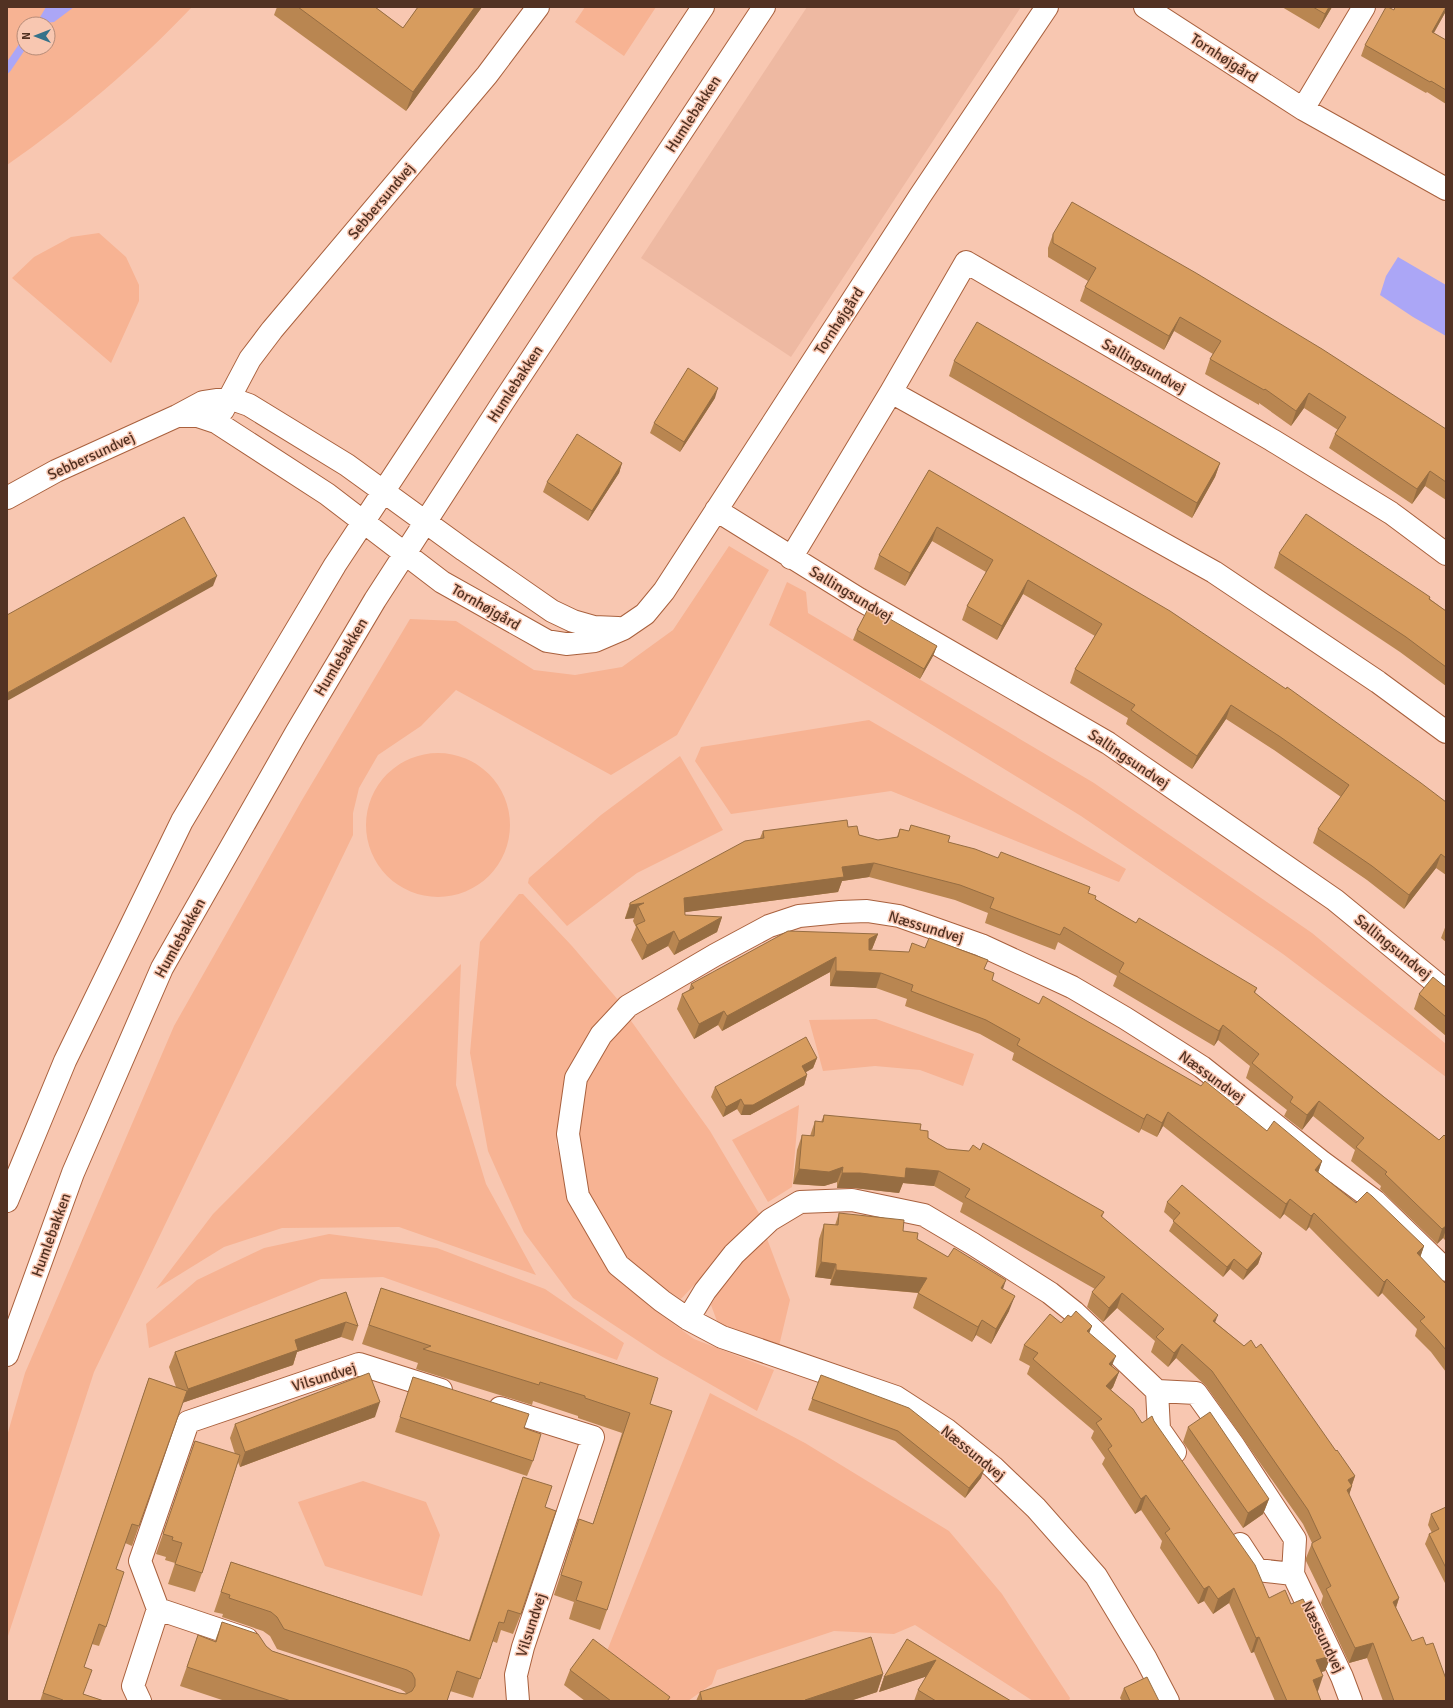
<svg xmlns="http://www.w3.org/2000/svg" width="1453" height="1708" font-family="Signika,sans-serif">
<rect width="100%" height="100%" fill="#f8c7b1"/>
<!-- built -->
<path fill="#eeb9a2" d="M807,7H1021L791,357L641,258Z"/>
<!-- green -->
<path fill="#f7b393" fill-rule="evenodd" d="M7,7H192C137,65 73,119 7,165ZM24,24H48V48H24Z
M585,7H656L624,56L575,22Z
M99,233L126,257L139,285V301L111,363L12,278L34,257L71,237Z
M729,546L769,570L677,735L611,775L456,690L421,726L378,755L359,788L353,813V835L94,1372L7,1639V1436L25,1373L174,1026L302,800L410,619L456,621L534,670L575,675L622,667L673,630Z
M787,582L806,592L808,613L1094,783L1312,933L1446,1044V1077L1283,954L1081,816L769,625Z
M869,720L1126,869L1119,882L891,791L731,814L695,761L701,747Z
M366 825a72 72 0 1 1 144 0a72 72 0 1 1-144 0Z
M680,756L723,830L637,873L567,926L528,883L529,878L601,815Z
M519,894H523L572,946L619,1001L590,1030L566,1075L556,1142L572,1206L611,1266L649,1306L694,1339L774,1370L757,1411L661,1356L573,1298L524,1232L488,1151L470,1053L480,942Z
M461,964L456,1085L486,1184L536,1275L399,1227L282,1228L224,1247L156,1289L213,1214Z
M629,1018L710,1131L760,1215L681,1299L647,1278L620,1258L583,1186L576,1137L584,1082L607,1038Z
M876,1019L974,1054L963,1086L920,1070L875,1066L823,1071L809,1020Z
M799,1105L792,1187L768,1202L732,1140Z
M329,1234L437,1248L545,1289L624,1343L617,1360L383,1277L321,1279L149,1348L146,1324L197,1280L264,1248Z
M766,1236L790,1300L779,1346L718,1324L711,1305L732,1267Z
M710,1393L805,1443L949,1531L1002,1594L1070,1698L1069,1701H1033L915,1625L894,1634L834,1631L717,1670L712,1684L688,1701H665L607,1651Z
M363,1481L426,1502L440,1535L422,1596L325,1566L298,1502Z"/>
<!-- water -->
<path fill="#aba6f6" d="M46,7H74L54,22L36,24Z
M1398,257L1446,285V336L1413,317L1380,295L1386,276Z"/>
<g fill="none" stroke-linecap="round" stroke-linejoin="round">
<!-- stream -->
<path stroke="#aba6f6" stroke-width="8" d="M7,69L24,44"/>
<defs>
<path id="minor" d="M1145,7L1303,109L1446,189
M1303,109L1364,7
M891,392L1214,572L1378,682L1446,732
M223,410L250,359L272,330L487,75L538,7
M177,416H198L216,422L327,494L442,582L547,641L566,644L595,641L623,629L645,614L664,591L920,196L1047,7
M7,498L56,471L177,416L203,402L229,398L249,405L347,465L464,550L552,611L573,621L594,627L618,628
M716,510L859,599L1108,743L1335,900L1446,991
M791,558L891,392L966,262L1272,440L1391,513L1446,554
M7,1201L65,1061L182,821L335,565L703,7
M688,1319L705,1291L734,1254L770,1220L800,1202L852,1200L924,1215L973,1244L1050,1293L1074,1312L1157,1391L1159,1429L1175,1452
M7,1355L73,1173L162,968L296,733L375,600L505,399L764,7
M1157,1391L1196,1393L1234,1446L1295,1539L1293,1574
M500,1408L593,1437L523,1647L516,1675L518,1701
M1240,1544L1257,1570L1293,1574L1342,1677L1351,1701
M247,1639L158,1609L140,1561L188,1422L359,1364L441,1390
M140,1701L133,1686L158,1609
M1168,1701L1146,1659L1096,1576L1036,1508L993,1467L947,1430L896,1397L722,1337L688,1319L662,1301L618,1265L578,1196L568,1134L576,1078L601,1035L628,1006L715,955L769,926L799,916L840,912L867,911L899,916L981,945L1072,987L1125,1018L1202,1067L1322,1162L1375,1201L1446,1270"/>
</defs>
<!-- minor casing -->
<use href="#minor" stroke="#a9613e" stroke-width="24"/>
<!-- minor -->
<use href="#minor" stroke="#fff" stroke-width="22"/>
</g>
<!-- wall -->
<path fill="#b98651" d="M277,7H375L403,28L418,7H482L406,111L274,15Z
M1282,7H1332L1319,29Z
M1446,11L1434,33L1446,40V104L1427,92L1426,93L1361,56L1365,45Z
M1053,234L1446,429V500L1425,486L1412,504L1329,448L1335,434L1338,430L1304,408L1291,426L1259,403V405L1205,374L1210,359L1213,354L1174,331L1164,350L1080,301L1085,287L1088,281L1048,257V248Z
M954,361L1220,463L1215,477L1192,518L949,376Z
M715,398L680,452L650,433L654,423Z
M622,463L619,473L588,521L543,492L547,482Z
M929,470L1446,802V875L1436,868L1404,909L1367,880L1313,843L1318,829L1341,797L1274,750L1226,719L1192,769L1126,724L1128,718L1070,683L1075,669L1095,636L1023,594L997,640L962,620L967,606L986,572L932,541L905,586L874,569L879,555Z
M1279,553L1430,597V599L1446,611V686L1400,652L1274,568Z
M857,630L937,646L933,656L920,679L853,640Z
M911,825L948,842L1088,893L1095,899L1136,923L1257,988L1255,993L1384,1097L1439,1140L1446,1137V1241L1443,1238L1437,1244L1380,1189L1381,1186L1351,1161L1355,1150L1313,1116L1302,1130L1284,1116L1287,1110L1246,1078L1250,1066L1218,1040L1214,1046L1113,986L1117,976L1058,942L1055,950L985,923L988,913L955,900L869,877L842,881L838,892L685,912V915L722,917L717,932L674,955L668,946L642,960L631,940L636,927L633,921L634,918L625,919V918L630,903L760,838L763,831L848,827L859,835L878,840L897,837L900,829L909,831Z
M1446,925V942L1441,938Z
M878,934L872,949L870,950L984,969L992,980L1322,1161L1318,1172L1356,1203L1424,1246L1420,1257L1446,1284V1372L1431,1352L1415,1336L1417,1329L1382,1293L1378,1297L1309,1227L1306,1231L1284,1214L1280,1219L1163,1126L1157,1137L1141,1129L1139,1133L1012,1060L1014,1053L980,1034L905,1006L907,999L876,988L830,986V972L722,1031L718,1025L694,1039L677,1009L682,994L689,990L691,984Z
M1444,986H1446V1036L1414,1009L1419,994Z
M817,1058L813,1068L806,1072L807,1075L804,1085L750,1115H741L737,1109L723,1117L711,1097L715,1087Z
M824,1115L920,1130L928,1138L947,1149L969,1151L980,1150L1104,1212L1102,1217L1215,1322L1244,1346L1256,1348L1355,1476L1352,1485L1349,1495L1399,1598L1396,1608L1412,1641L1446,1701H1383L1367,1658L1349,1663L1321,1603L1323,1596L1306,1561V1558L1312,1543L1303,1524L1206,1386L1176,1358L1168,1367L1151,1352L1155,1341L1117,1308L1103,1322L1087,1307L1092,1292L1095,1289L960,1212L963,1203L934,1186L903,1183L899,1193L854,1188H837V1182L824,1186L793,1184L797,1150L802,1135L810,1136L815,1121L821,1122Z
M1167,1202L1262,1253L1258,1264L1243,1280L1230,1269L1223,1277L1169,1231L1174,1221L1164,1212Z
M839,1213L903,1231L1003,1289L1009,1311L991,1344L976,1335L972,1342L913,1308L918,1293L830,1285L831,1279L815,1277L819,1239L824,1224L835,1225Z
M381,1288L650,1404L607,1610L600,1630L569,1619L574,1602L554,1595L579,1519L593,1524L622,1433L578,1418V1416L533,1401L532,1405L416,1369L418,1363L362,1344Z
M346,1292L358,1326L353,1341L341,1337L297,1352L293,1365L182,1403L132,1546L125,1543L116,1569L106,1627L99,1646L92,1644L84,1667L83,1694L104,1701H40L149,1378L176,1387L169,1367L175,1352Z
M1061,1323L1092,1326L1089,1333L1112,1366L1119,1372L1113,1387L1111,1390L1142,1423L1154,1421L1269,1598L1291,1604L1331,1656L1325,1671L1321,1672L1317,1691L1321,1701H1275L1254,1652L1251,1653L1229,1603L1213,1614L1204,1601L1198,1604L1160,1548L1162,1541L1141,1510L1135,1514L1102,1464L1105,1458L1091,1438L1094,1431L1027,1374L1030,1366L1019,1360L1024,1345Z
M821,1375L981,1478L965,1498L895,1441L808,1410Z
M413,1377L524,1428L533,1461L527,1476L395,1432Z
M375,1417L240,1467L238,1462L202,1573L195,1592L168,1584L175,1563L165,1560L166,1557L156,1554L195,1441L235,1454L230,1438L235,1424Z
M1188,1427L1269,1499L1263,1514L1243,1528L1183,1442Z
M523,1477L545,1507L521,1614L513,1634L501,1630L497,1643L492,1641L473,1698L450,1691L447,1701H225L180,1686L198,1635L215,1641L222,1622L266,1646L272,1651L399,1693L406,1694L405,1692L400,1689L277,1649L270,1636L263,1631L222,1617L223,1614L214,1612L231,1562L469,1640L516,1497Z
M1446,1507V1585L1425,1544L1429,1534L1432,1533L1428,1525L1431,1514Z
M907,1639L1011,1701H914L918,1690L927,1676L879,1692L884,1677Z
M570,1670L670,1697L668,1701H585L564,1685Z
M883,1674L877,1692L850,1701H696L700,1692Z
M1124,1688L1159,1701H1122L1120,1698Z"/>
<!-- shaded-wall -->
<path fill="#966d42" d="M475,7H482L406,111L413,92Z
M1329,7H1332L1319,29L1325,14Z
M1446,7V11L1428,43L1432,32Z
M1180,317L1174,331L1164,350L1169,336Z
M718,388L715,398L680,452L684,442Z
M1309,393L1304,408L1291,426L1296,411Z
M622,463L619,473L588,521L592,511Z
M1220,463L1215,477L1192,518L1197,503Z
M1430,471L1425,486L1412,504L1417,489Z
M937,527L932,541L905,586L910,573Z
M217,576L213,586L7,701V693Z
M1028,580L1023,594L997,640L1002,626Z
M937,646L933,656L920,679L924,669Z
M1231,705L1226,719L1192,769L1197,756Z
M1441,854L1436,868L1404,909L1409,895Z
M874,863L869,877L842,881L838,892L679,913L684,898L842,867Z
M644,903L638,906L634,918L625,919L630,905Z
M722,917L717,932L674,955L679,941Z
M674,931L668,946L642,960L647,945Z
M878,934L872,949L864,954L869,939Z
M836,957L830,972L722,1031L727,1016Z
M836,971L881,973L876,988L830,986Z
M724,1011L718,1025L694,1039L699,1024Z
M1223,1025L1218,1040L1214,1046L1219,1031Z
M817,1058L813,1068L799,1076L802,1066Z
M807,1075L804,1085L750,1115H741L744,1105Z
M741,1099L737,1109L723,1117L726,1107Z
M1319,1101L1313,1116L1302,1130L1307,1115Z
M1168,1112L1163,1126L1157,1137L1162,1123Z
M1147,1114L1141,1129L1139,1133L1144,1119Z
M1322,1161L1317,1176L1315,1170Z
M843,1167L837,1182L824,1186L793,1184L799,1169Z
M906,1168L939,1171L934,1186L903,1183L899,1193L854,1188H837L842,1173Z
M1290,1199L1284,1214L1280,1219L1286,1204Z
M1314,1213L1309,1227L1306,1231L1311,1216Z
M1446,1226V1230L1443,1238L1437,1244L1442,1229Z
M1424,1246L1419,1261L1417,1253Z
M1262,1253L1258,1264L1243,1280L1247,1270Z
M1234,1259L1230,1269L1223,1277L1227,1267Z
M821,1262L836,1264L831,1279L815,1277Z
M836,1270L927,1278L921,1293L830,1285Z
M1387,1279L1382,1293L1378,1297L1384,1282Z
M1006,1280L1001,1295V1288Z
M1122,1293L1117,1308L1103,1322L1109,1308Z
M1015,1296L1009,1311L991,1344L996,1329Z
M1218,1315L1212,1330L1213,1321Z
M982,1320L976,1335L972,1342L978,1327Z
M346,1322L341,1337L297,1352L293,1365L182,1403L188,1389L295,1340Z
M1092,1326L1086,1341L1087,1331Z
M1182,1344L1176,1358L1168,1367L1174,1353Z
M1116,1356L1110,1370L1109,1364Z
M1119,1372L1113,1387L1101,1401L1106,1386Z
M380,1402L375,1417L240,1467L245,1452Z
M985,1468L981,1478L965,1498L969,1488Z
M1355,1476L1351,1487L1352,1486L1347,1501L1341,1505L1348,1480Z
M1146,1495L1141,1510L1135,1514L1141,1499Z
M1269,1499L1263,1514L1243,1528L1248,1513Z
M1209,1586L1204,1601L1198,1604L1204,1589Z
M1234,1588L1229,1603L1213,1614L1218,1599Z
M1399,1598L1394,1613L1393,1602Z
M1259,1637L1254,1652L1251,1653L1256,1638Z
M1373,1643L1367,1658L1349,1663L1355,1648Z
M1331,1656L1325,1671L1311,1675L1316,1660Z
M936,1660L931,1675L879,1692L884,1677Z
M883,1674L877,1692L850,1701H805V1700Z
M1323,1676L1318,1691L1308,1695L1313,1680Z"/>
<!-- building -->
<path fill="#d79c5e" stroke="#966d42" d="M298,7H375L403,28L418,7H475L413,92Z
M1313,7H1329L1325,14Z
M1386,7H1388L1394,10L1395,7H1446L1432,32L1446,40V90L1431,81L1430,82L1365,45Z
M1072,202L1196,273L1322,349L1446,429V482L1430,471L1417,489L1335,434L1346,417L1309,393L1296,411L1265,389L1264,390L1210,359L1221,341L1180,317L1169,336L1085,287L1096,268L1053,243V234Z
M977,322L1220,463L1197,503L954,361Z
M688,368L718,388L684,442L654,423Z
M577,434L622,463L592,511L547,482Z
M929,470L1170,611L1286,689L1287,687L1421,783L1446,802V858L1441,854L1409,895L1372,866L1318,829L1349,785L1279,736L1231,705L1197,756L1131,710L1135,705L1075,669L1102,624L1028,580L1002,626L967,606L993,560L937,527L910,573L879,555Z
M1306,514L1430,597L1429,599L1446,611V667L1406,637L1279,553Z
M184,517L217,576L7,693V615Z
M869,607L937,646L924,669L857,630Z
M847,820L848,827L857,826L859,835L878,840L898,837L900,829L909,831L911,825L950,836L948,842L975,849L998,858L1001,852L1090,887L1088,893L1096,896L1095,899L1136,923L1139,918L1257,988L1254,992L1384,1097L1439,1140L1444,1135L1446,1137V1226L1442,1229L1385,1174L1387,1172L1356,1147L1364,1138L1319,1101L1307,1115L1290,1102L1293,1097L1252,1063L1259,1054L1223,1025L1219,1031L1119,972L1124,963L1064,927L1060,935L990,908L994,898L960,885L874,863L842,867L844,877L684,898L685,915L722,917L679,941L674,931L647,945L636,925L645,921L638,906L644,903L630,905V903L745,841L764,838L763,831Z
M788,931L878,934L869,939V950L909,952L912,943L925,948L929,938L988,960L984,969L994,973L992,980L1039,1004L1043,996L1201,1086L1205,1081L1267,1131L1274,1121L1322,1161L1315,1170L1356,1203L1367,1192L1372,1196L1424,1246L1417,1253L1446,1284V1350L1436,1338L1420,1321L1425,1317L1387,1279L1384,1282L1314,1213L1311,1216L1290,1199L1286,1204L1168,1112L1162,1123L1147,1114L1144,1119L1017,1045L1020,1039L986,1020L911,991L913,985L881,973L836,971V957L727,1016L724,1011L699,1024L682,994L694,988L691,984Z
M1433,977L1444,986H1446V1017L1419,994Z
M806,1037L817,1058L802,1066L807,1075L753,1105H744L741,1099L726,1107L715,1087Z
M824,1115L921,1124L920,1130L928,1131V1138L947,1149L969,1151L973,1145L980,1150L983,1143L1104,1212L1101,1216L1218,1315L1213,1321L1244,1346L1251,1340L1256,1348L1261,1344L1336,1451L1337,1450L1355,1476L1348,1480L1352,1486L1347,1490L1399,1598L1393,1602L1412,1641L1423,1637L1426,1645L1433,1643L1446,1679V1701H1394L1373,1643L1355,1648L1326,1589L1331,1586L1312,1546V1543L1321,1538L1308,1510L1212,1371L1182,1344L1174,1353L1156,1337L1164,1329L1122,1293L1109,1308L1092,1292L1105,1277L965,1197L970,1189L939,1171L906,1168L905,1178L860,1173H842L843,1167L829,1172L799,1169L802,1135L814,1136L815,1121L823,1122Z
M1182,1185L1262,1253L1247,1270L1234,1259L1227,1267L1173,1221L1180,1213L1167,1202Z
M839,1213L904,1220L903,1231L918,1233L917,1239L948,1257L954,1248L1006,1280L1001,1288L1015,1296L996,1329L982,1320L978,1327L918,1293L927,1278L836,1270V1264L821,1262L824,1224L838,1225Z
M381,1288L658,1378L650,1404L672,1411L607,1610L576,1600L582,1582L561,1575L579,1519L593,1524L630,1413L585,1398V1396L540,1382L539,1385L423,1349L431,1346L369,1325Z
M346,1292L358,1326L346,1322L295,1340L298,1350L188,1389L175,1352Z
M1076,1311L1092,1326L1087,1331L1116,1356L1109,1364L1119,1372L1106,1386L1133,1409L1142,1423L1152,1416L1154,1421L1255,1565L1269,1598L1285,1590L1291,1604L1303,1599L1331,1656L1316,1660L1323,1676L1313,1680L1321,1701H1287L1259,1637L1256,1638L1234,1588L1218,1599L1209,1586L1204,1589L1165,1533L1170,1529L1146,1495L1141,1499L1108,1449L1112,1446L1096,1423L1102,1419L1033,1359L1038,1353L1024,1345L1050,1314L1061,1323L1068,1315L1071,1317Z
M369,1373L380,1402L245,1452L235,1424Z
M821,1375L909,1408L985,1468L969,1488L898,1431L812,1399Z
M413,1377L529,1414L524,1428L541,1434L533,1461L400,1417Z
M149,1378L187,1391L139,1526L132,1524L116,1569L124,1572L106,1627L99,1624L84,1667L92,1670L83,1694L104,1701H63V1700L43,1693Z
M1210,1412L1269,1499L1248,1513L1188,1427Z
M195,1441L240,1455L202,1573L175,1564L182,1543L172,1540L173,1537L163,1534Z
M523,1477L552,1486L545,1507L556,1511L521,1614L508,1610L504,1623L499,1622L480,1679L457,1671L447,1701H291L187,1667L198,1635L216,1642L222,1622L258,1634L266,1646L272,1651L399,1693L406,1694L412,1691L415,1686V1679L412,1673L407,1670L284,1629L277,1617L271,1612L229,1598L230,1595L221,1592L231,1562L470,1641Z
M1446,1507V1568L1429,1534L1439,1529L1431,1514Z
M871,1637L883,1674L805,1700L806,1701H702L700,1692Z
M593,1639L670,1697L667,1701H611L570,1670Z
M907,1639L1011,1701H936L918,1690L936,1660L884,1677Z
M1147,1677L1159,1701H1130L1124,1688Z"/>
<g text-anchor="middle" stroke-width="3" stroke-linejoin="round" paint-order="stroke">
<!-- street labels -->
<g font-size="15" fill="#523223" stroke="#f8c7b1">
<text transform="translate(1224 58) rotate(33)" y="5">Tornhøjgård</text>
<text transform="translate(693 114) rotate(-57)" y="5">Humlebakken</text>
<text transform="translate(381 201) rotate(-50)" y="5">Sebbersundvej</text>
<text transform="translate(839 321) rotate(-57)" y="5">Tornhøjgård</text>
<text transform="translate(1144 366) rotate(30)" y="5">Sallingsundvej</text>
<text transform="translate(515 384) rotate(-57)" y="5">Humlebakken</text>
<text transform="translate(91 456) rotate(-25)" y="5">Sebbersundvej</text>
<text transform="translate(851 594) rotate(31)" y="5">Sallingsundvej</text>
<text transform="translate(486 607) rotate(30)" y="5">Tornhøjgård</text>
<text transform="translate(341 657) rotate(-59)" y="5">Humlebakken</text>
<text transform="translate(1129 759) rotate(34)" y="5">Sallingsundvej</text>
<text transform="translate(926 927) rotate(17)" y="5">Næssundvej</text>
<text transform="translate(180 938) rotate(-61)" y="5">Humlebakken</text>
<text transform="translate(1393 947) rotate(39)" y="5">Sallingsundvej</text>
<text transform="translate(1212 1077) rotate(36)" y="5">Næssundvej</text>
<text transform="translate(51 1235) rotate(-70)" y="5">Humlebakken</text>
<text transform="translate(324 1377) rotate(-17)" y="5">Vilsundvej</text>
<text transform="translate(973 1453) rotate(39)" y="5">Næssundvej</text>
<text transform="translate(531 1625) rotate(-72)" y="5">Vilsundvej</text>
<text transform="translate(1323 1637) rotate(64)" y="5">Næssundvej</text>
</g>
</g>
<!-- border -->
<rect width="1453" height="1708" fill="none" stroke="#523223" stroke-width="16"/>
<!-- north arrow -->
<g transform="translate(36 36) rotate(270)"><circle r="19" fill="#f8c7b1" stroke="#b68b78"/>
<path d="M0-3L7 15L0 10L-7 15Z" fill="#36728a"/>
<text y="-6" font-size="11" font-weight="bold" text-anchor="middle" fill="#523223">N</text>
</g>
</svg>
